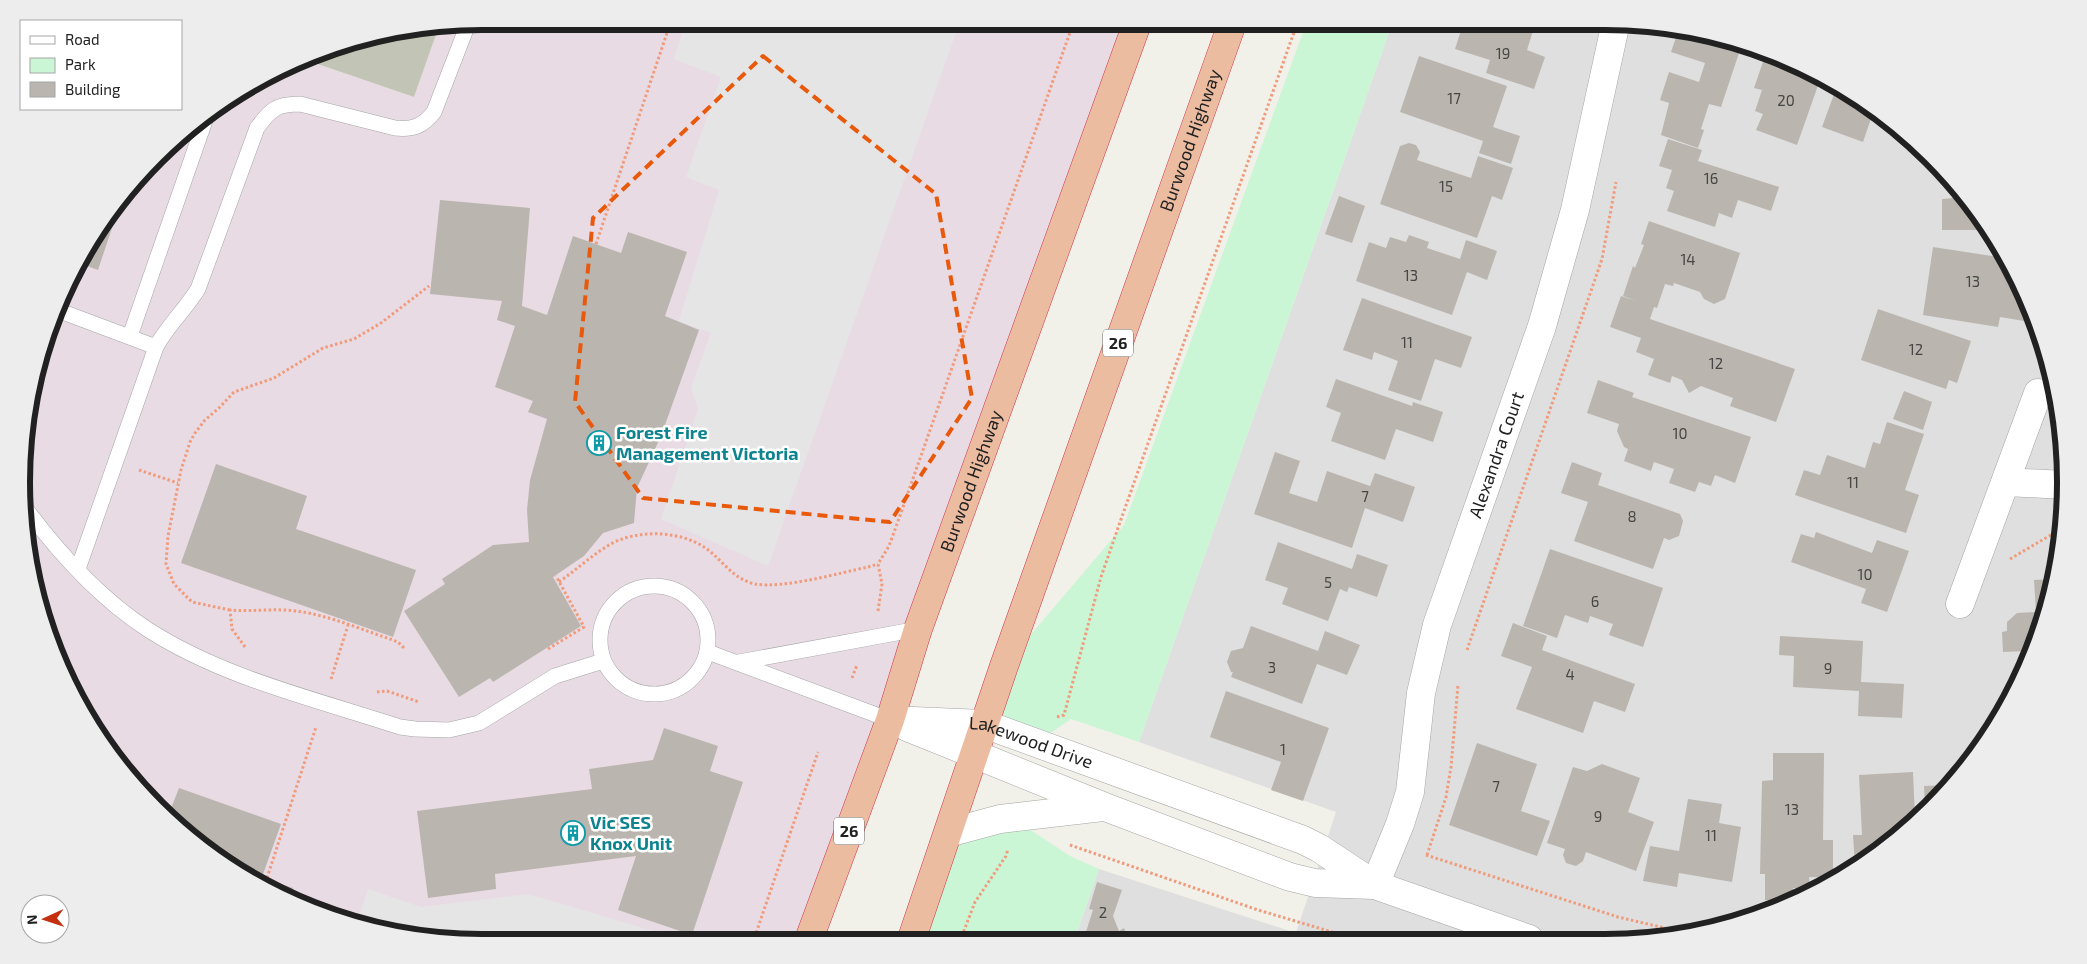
<svg xmlns="http://www.w3.org/2000/svg" width="2087" height="964" font-family="'Exo 2',sans-serif">
<rect width="100%" height="100%" fill="#f1f0e9"/>
<!-- residential -->
<path fill="#dfdfdf" d="M1393,21H1605L1695,30L1781,56L1861,99L1931,156L1988,226L2031,305L2057,392L2066,482L2057,572L2031,658L1971,762L1886,847L1782,908L1665,939L1074,941L1099,869L1296,933L1336,812L1139,742Z"/>
<!-- industrial -->
<path fill="#e9dbe4" d="M482,21H1137L808,942L482,943L392,934L306,908L178,829L83,712L46,630L25,542L30,392L83,252L178,135L251,83L303,59L414,97L438,29Z"/>
<!-- construction -->
<path fill="#c2c5b5" d="M438,29L414,97L303,59L334,46Z"/>
<!-- park -->
<path fill="#cbf6d6" d="M1307,21H1393L1139,742L1071,719L1036,743L984,724L1004,666L1124,525Z
M1012,818L1070,856L1099,869L1074,941H911L948,833Z"/>
<!-- parking -->
<path fill="#e5e5e5" d="M686,21H960L768,566L661,519L698,409L691,387L711,333L679,321L719,190L686,177L721,77L674,59Z
M368,889L421,907L528,894L667,935L665,942L482,943L392,934L357,923Z"/>
<!-- building -->
<path fill="#bab6af" d="M1464,21H1536L1527,50L1545,57L1534,89L1486,73L1490,60L1455,49Z
M1679,29L1695,30L1742,44L1721,107L1709,104L1701,129L1704,130L1698,148L1661,135L1669,103L1660,100L1669,72L1699,82L1705,63L1671,52Z
M1766,53L1787,60L1821,77L1797,145L1756,130L1763,114L1755,111L1762,90L1754,88Z
M1419,56L1507,86L1493,127L1520,136L1511,164L1479,153L1483,141L1400,112Z
M1837,86L1861,99L1874,110L1863,142L1822,127Z
M1668,139L1702,150L1698,161L1779,187L1771,211L1738,200L1732,218L1719,213L1715,227L1667,211L1674,191L1666,188L1672,170L1659,166Z
M1409,143L1416,145L1420,152L1417,160L1471,178L1478,156L1513,168L1502,200L1492,196L1477,238L1380,204L1400,146Z
M1954,185L1988,226L1990,230H1942V199L1954,198Z
M1339,196L1365,206L1352,243L1325,234Z
M440,200L530,208L522,306L547,315L573,236L621,253L628,232L687,252L665,316L699,330L661,436L637,488L634,523L603,533L584,556L553,577L581,626L493,682L490,678L459,697L404,611L445,584L442,579L493,545L529,542L527,510L530,480L547,419L528,412L533,401L495,387L515,326L497,320L502,301L430,294Z
M119,207L98,270L79,263L83,252Z
M1649,221L1740,253L1725,299L1714,304L1704,299L1700,292L1674,283L1673,286L1665,284L1657,308L1654,307L1650,319L1795,369L1776,422L1730,406L1733,398L1701,386L1689,393L1682,380L1672,376L1670,383L1648,375L1654,359L1636,352L1641,338L1610,327L1621,296L1636,301L1623,296L1633,266L1635,268L1644,245L1641,244Z
M1409,235L1429,242L1427,248L1460,259L1466,240L1497,251L1487,280L1467,272L1452,315L1356,281L1369,242L1386,248L1390,237L1406,242Z
M1933,247L2005,258L2031,305L2039,332L2029,331L2030,322L2000,317L1998,327L1923,315Z
M1362,298L1472,337L1461,368L1435,359L1421,401L1388,390L1398,361L1374,352L1372,360L1343,350Z
M1878,309L1971,341L1957,383L1949,380L1946,389L1861,360Z
M1336,379L1412,406L1413,402L1443,412L1433,442L1396,429L1385,460L1331,441L1341,413L1326,407Z
M1598,380L1634,393L1632,397L1751,437L1735,483L1715,475L1711,486L1699,482L1695,492L1669,483L1674,469L1654,462L1651,471L1624,461L1628,449L1624,447L1617,431L1619,424L1587,413Z
M1904,391L1932,402L1923,430L1893,419Z
M1887,422L1924,434L1905,490L1919,495L1906,533L1795,495L1804,470L1820,475L1827,455L1865,468L1873,442L1880,444Z
M1275,452L1300,461L1289,493L1317,502L1327,471L1370,486L1375,473L1415,487L1403,522L1365,508L1352,548L1254,514Z
M1572,462L1602,473L1598,485L1680,514L1683,521L1679,536L1669,540L1664,538L1653,569L1574,541L1588,502L1561,493Z
M216,464L307,496L296,529L416,570L393,637L181,563Z
M1816,532L1872,553L1877,540L1909,551L1887,612L1861,603L1866,589L1791,562L1801,534L1814,538Z
M1278,542L1352,569L1357,554L1388,565L1377,597L1349,587L1347,592L1340,589L1328,621L1282,604L1288,588L1265,580Z
M1550,549L1663,588L1643,647L1609,635L1613,624L1590,616L1588,623L1565,615L1557,638L1523,626Z
M2055,579L2030,660L2029,651L2003,652L2002,632L2007,631V622L2017,613L2036,612L2034,580Z
M1513,623L1547,636L1542,650L1635,684L1625,712L1594,701L1583,733L1516,709L1532,667L1501,656Z
M1251,626L1318,651L1325,631L1360,645L1347,675L1317,664L1302,704L1231,677L1233,672H1231L1227,662L1231,651L1243,648Z
M1780,636L1863,641L1861,682L1904,684L1902,718L1858,716L1859,691L1793,687L1794,656L1779,655Z
M1226,691L1329,728L1303,801L1271,790L1281,762L1210,737Z
M664,728L718,746L710,771L743,782L692,935L618,910L636,856L495,874L496,889L428,898L417,811L592,789L589,769L653,760Z
M1477,743L1537,764L1521,811L1550,821L1537,856L1449,825Z
M1773,753H1824L1823,840H1833V878L1809,877L1810,889L1793,888V901L1765,900V874H1760L1762,781L1773,780Z
M1602,764L1640,778L1628,812L1654,822L1636,871L1586,852L1583,861L1576,866L1566,863L1563,855L1565,849L1547,843L1573,767L1587,771Z
M1913,772L1915,818L1886,847L1855,865L1853,835H1862L1859,775Z
M1948,785L1925,808L1924,786Z
M179,788L281,824L262,877L293,888L290,898L178,829L168,816Z
M1688,799L1722,804L1719,823L1741,827L1732,882L1679,873L1677,887L1643,881L1650,846L1679,851Z
M1097,882L1122,890L1113,916L1119,931L1124,928L1129,941H1083L1093,910L1089,909Z"/>
<g fill="none" stroke-linecap="round" stroke-linejoin="round">
<defs>
<path id="service" d="M60,311L156,347
M130,336L207,115
M26,509C59,553 101,599 147,629C223,678 315,699 400,727L415,729L449,730L479,723L555,676L603,661
M78,569L156,347C167,326 185,310 198,289L257,128C270,110 276,104 300,104L395,128C413,130 423,126 434,112L468,24
M600 640a54 54 0 1 1 108 0a54 54 0 1 1-108 0Z
M708,652L890,720
M739,662L918,629"/>
<g id="minor">
<path d="M2006,482L2065,485"/>
<path d="M1960,604L2038,393"/>
<path id="s1" d="M890,720L984,724L1303,840L1319,848L1375,885L1529,939"/>
<path d="M907,727L1105,807L1290,877L1315,883L1375,885"/>
<path d="M948,833L1000,819L1103,807"/>
<path id="s2" d="M1375,885L1400,824L1410,792L1421,693L1437,625L1542,326L1575,210L1616,22"/>
</g>
<g id="trunk">
<path id="s3" d="M911,941L1004,666L1233,21"/>
<path id="s4" d="M808,942L890,720L918,629L1138,21"/>
</g>
</defs>
<!-- service casing -->
<use href="#service" stroke="#a5a5a5" stroke-width="16"/>
<!-- minor casing -->
<use href="#minor" stroke="#a5a5a5" stroke-width="29"/>
<!-- trunk casing -->
<use href="#trunk" stroke="#cf3650" stroke-width="29"/>
<!-- path -->
<path stroke="#f09b7b" stroke-width="3" stroke-dasharray="2.5 2.5" stroke-linecap="butt" d="M596,244L671,21
M139,470L178,483
M2010,559L2061,529
M559,582C576,570 591,556 609,545C636,529 681,530 707,549C724,562 733,579 755,584C783,589 839,573 868,567L878,564
M230,610L192,602L174,584L166,564L168,536L181,470L190,442L195,433L205,420L219,408L234,392L274,378L323,348L354,339L381,323L429,286
M878,611L882,584L878,564L889,546L897,524L1074,21
M245,647L232,629L230,610C252,612 274,608 296,611C328,615 360,629 390,639L398,642L405,649
M548,649L584,627L556,576
M1467,650L1602,259L1616,182
M852,678L857,665
M331,679L349,622
M377,692L387,691L419,702
M1057,717L1064,715L1101,577L1119,525L1298,21
M1070,845L1258,910L1359,940
M1426,855L1618,917L1686,933
M1427,855L1446,797L1451,767L1458,685
M267,878L316,727
M960,941L975,902L1006,856L1008,849
M753,942L818,752"/>
<!-- service -->
<use href="#service" stroke="#fff" stroke-width="15"/>
<!-- minor -->
<use href="#minor" stroke="#fff" stroke-width="28"/>
<!-- trunk -->
<use href="#trunk" stroke="#ecbca0" stroke-width="28"/>
</g>
<!-- marked area -->
<path fill="none" stroke="#e8590c" stroke-width="4" stroke-dasharray="10 6" stroke-linejoin="round" d="M763,56L936,194L972,398L890,522L643,498L575,402L593,218Z"/>
<!-- icons -->
<defs>
<symbol id="building-ring" viewBox="-11 -11 22 22"><circle r="9.5" fill="#fff" stroke="#0f9aa8" stroke-width="1.5"/><path d="M-4-6H4V6H1V3H-1V6H-4ZM-2.5-4.3h1.7v1.8h-1.7ZM.8-4.3h1.7v1.8H.8ZM-2.5-1h1.7V.8h-1.7ZM.8-1h1.7V.8H.8Z" fill="#0f9aa8"/></symbol>
</defs>
<g fill-rule="evenodd">
<use href="#building-ring" x="585" y="429" width="28" height="28"/>
<use href="#building-ring" x="559" y="819" width="28" height="28"/>
</g>
<g text-anchor="middle" stroke-width="5" stroke-linejoin="round" paint-order="stroke">
<!-- number labels -->
<g font-size="15" fill="#474644">
<text x="1503" y="59">19</text>
<text x="1454" y="104">17</text>
<text x="1786" y="106">20</text>
<text x="1711" y="184">16</text>
<text x="1446" y="192">15</text>
<text x="1688" y="265">14</text>
<text x="1411" y="281">13</text>
<text x="1973" y="287">13</text>
<text x="1407" y="348">11</text>
<text x="1916" y="355">12</text>
<text x="1716" y="369">12</text>
<text x="1680" y="439">10</text>
<text x="1853" y="488">11</text>
<text x="1365" y="502">7</text>
<text x="1632" y="522">8</text>
<text x="1865" y="580">10</text>
<text x="1328" y="588">5</text>
<text x="1595" y="607">6</text>
<text x="1272" y="673">3</text>
<text x="1828" y="674">9</text>
<text x="1570" y="680">4</text>
<text x="1283" y="755">1</text>
<text x="1496" y="792">7</text>
<text x="1792" y="815">13</text>
<text x="1598" y="822">9</text>
<text x="1711" y="841">11</text>
<text x="1103" y="918">2</text>
</g>
<!-- shield labels -->
<g fill="#fff" stroke="#646464" stroke-width="1">
<rect x="1103" y="329.5" width="30" height="27" rx="4"/>
<rect x="834" y="817.5" width="30" height="27" rx="4"/>
</g>
<g font-size="16" font-weight="bold" fill="#212121">
<text x="1118" y="349">26</text>
<text x="849" y="837">26</text>
</g>
<!-- street labels -->
<g font-size="18" fill="#212121" stroke="#fff">
<text dy="6" stroke="none"><textPath href="#s3" startOffset="848">Burwood Highway</textPath></text>
<text dy="6" stroke="none"><textPath href="#s2" startOffset="449">Alexandra Court</textPath></text>
<text dy="6" stroke="none"><textPath href="#s4" startOffset="489">Burwood Highway</textPath></text>
<text dy="6" stroke="none"><textPath href="#s1" startOffset="144">Lakewood Drive</textPath></text>
</g>
<!-- culture labels -->
<g font-size="18" font-weight="bold" fill="#0d838f" stroke="#fff" text-anchor="start">
<text x="616" y="439">Forest Fire<tspan x="616" dy="21">Management Victoria</tspan></text>
<text x="590" y="829">Vic SES<tspan x="590" dy="21">Knox Unit</tspan></text>
</g>
</g>
<!-- crop -->
<path d="M0 0H2087V964H0ZM482 30H1605A452 452 0 0 1 2057 482V482A452 452 0 0 1 1605 934H482A452 452 0 0 1 30 482V482A452 452 0 0 1 482 30Z" fill="#ededed" fill-rule="evenodd"/>
<path fill="none" stroke="#212121" stroke-width="6" d="M482 30H1605A452 452 0 0 1 2057 482V482A452 452 0 0 1 1605 934H482A452 452 0 0 1 30 482V482A452 452 0 0 1 482 30Z"/>
<!-- legend -->
<rect x="20" y="20" width="162" height="90" fill="#ffffff" stroke="#a6a6a6"/>
<rect x="30" y="36" width="25" height="8" fill="#ffffff" stroke="#a6a6a6"/>
<text x="65" y="45" font-size="15" fill="#212121">Road</text>
<rect x="30" y="58" width="25" height="15" fill="#cbf6d6" stroke="#a6a6a6"/>
<text x="65" y="70" font-size="15" fill="#212121">Park</text>
<rect x="30" y="82" width="25" height="15" fill="#bab6af" stroke="#a6a6a6"/>
<text x="65" y="95" font-size="15" fill="#212121">Building</text>
<!-- north arrow -->
<g transform="translate(45 919) rotate(267)"><circle r="24" fill="#ffffff" stroke="#a6a6a6"/>
<path d="M0-4L9 19L0 12L-9 19Z" fill="#c42f0f"/>
<text y="-8" font-size="14" font-weight="bold" text-anchor="middle" fill="#212121">N</text>
</g>
</svg>
